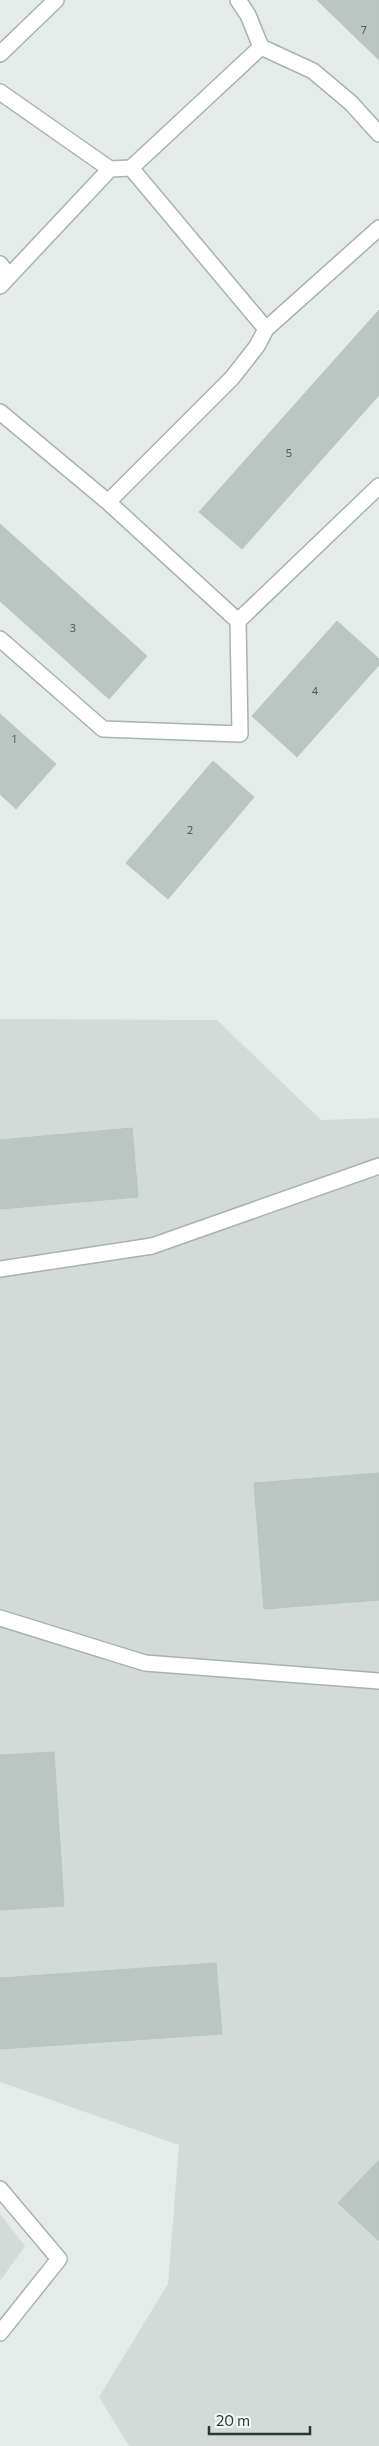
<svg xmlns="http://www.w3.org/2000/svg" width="379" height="2446" font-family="Commissioner,sans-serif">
<rect width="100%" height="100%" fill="#e4ece9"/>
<!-- built -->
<path fill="#d2dbd8" d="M0,1019L217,1020L321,1120L379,1118V2446H129L99,2397L168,2284L179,2145L0,2082Z
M0,2214L25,2246L0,2281Z"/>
<!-- building -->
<path fill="#bac6c2" stroke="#b7c5c0" d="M317,0H379V60Z
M379,310V395L242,549L199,512Z
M0,524L147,656L109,699L0,601Z
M337,621L379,659V665L297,757L252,716Z
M0,714L56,764L16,809L0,794Z
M213,761L254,797L168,899L126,863Z
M132,1128L138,1197L0,1209V1140Z
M379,1473V1600L264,1609L254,1483Z
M54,1752L64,1906L0,1910V1755Z
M216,1963L222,2034L0,2049V1978Z
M379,2160V2241L338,2203Z"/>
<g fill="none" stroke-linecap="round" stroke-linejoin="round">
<defs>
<path id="lane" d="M238,0L248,15L261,47L313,71L351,103L379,134
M0,54L56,0
M0,92L110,169L131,168L261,47
M131,168L266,329
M0,264L9,276
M0,286L110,169
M0,412L108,502L238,621
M108,502L232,378L257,346L266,329L379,228
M0,1269L152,1246L379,1166
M0,1618L145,1663L379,1681
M0,2189L59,2259L0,2333"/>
<path id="street" d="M0,639L103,729L240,734L238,621L379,486"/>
</defs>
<!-- lane casing -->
<use href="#lane" stroke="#a7b3b0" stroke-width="18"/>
<!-- street casing -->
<use href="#street" stroke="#a7b3b0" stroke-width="18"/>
<!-- lane -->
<use href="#lane" stroke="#fff" stroke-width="15"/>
<!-- street -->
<use href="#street" stroke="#fff" stroke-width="15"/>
</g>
<g text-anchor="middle" stroke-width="5" stroke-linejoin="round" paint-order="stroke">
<!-- number labels -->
<g font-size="11" fill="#4b5e5a">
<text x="364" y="34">7</text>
<text x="289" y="457">5</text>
<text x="73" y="632">3</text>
<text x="315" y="695">4</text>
<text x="14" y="743">1</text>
<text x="190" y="834">2</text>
</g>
</g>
<!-- scale -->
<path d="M209 2426v8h101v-8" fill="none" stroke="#263b37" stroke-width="2.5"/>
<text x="216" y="2426" font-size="15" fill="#263b37" stroke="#f4f9f7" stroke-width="4" paint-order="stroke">20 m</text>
</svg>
